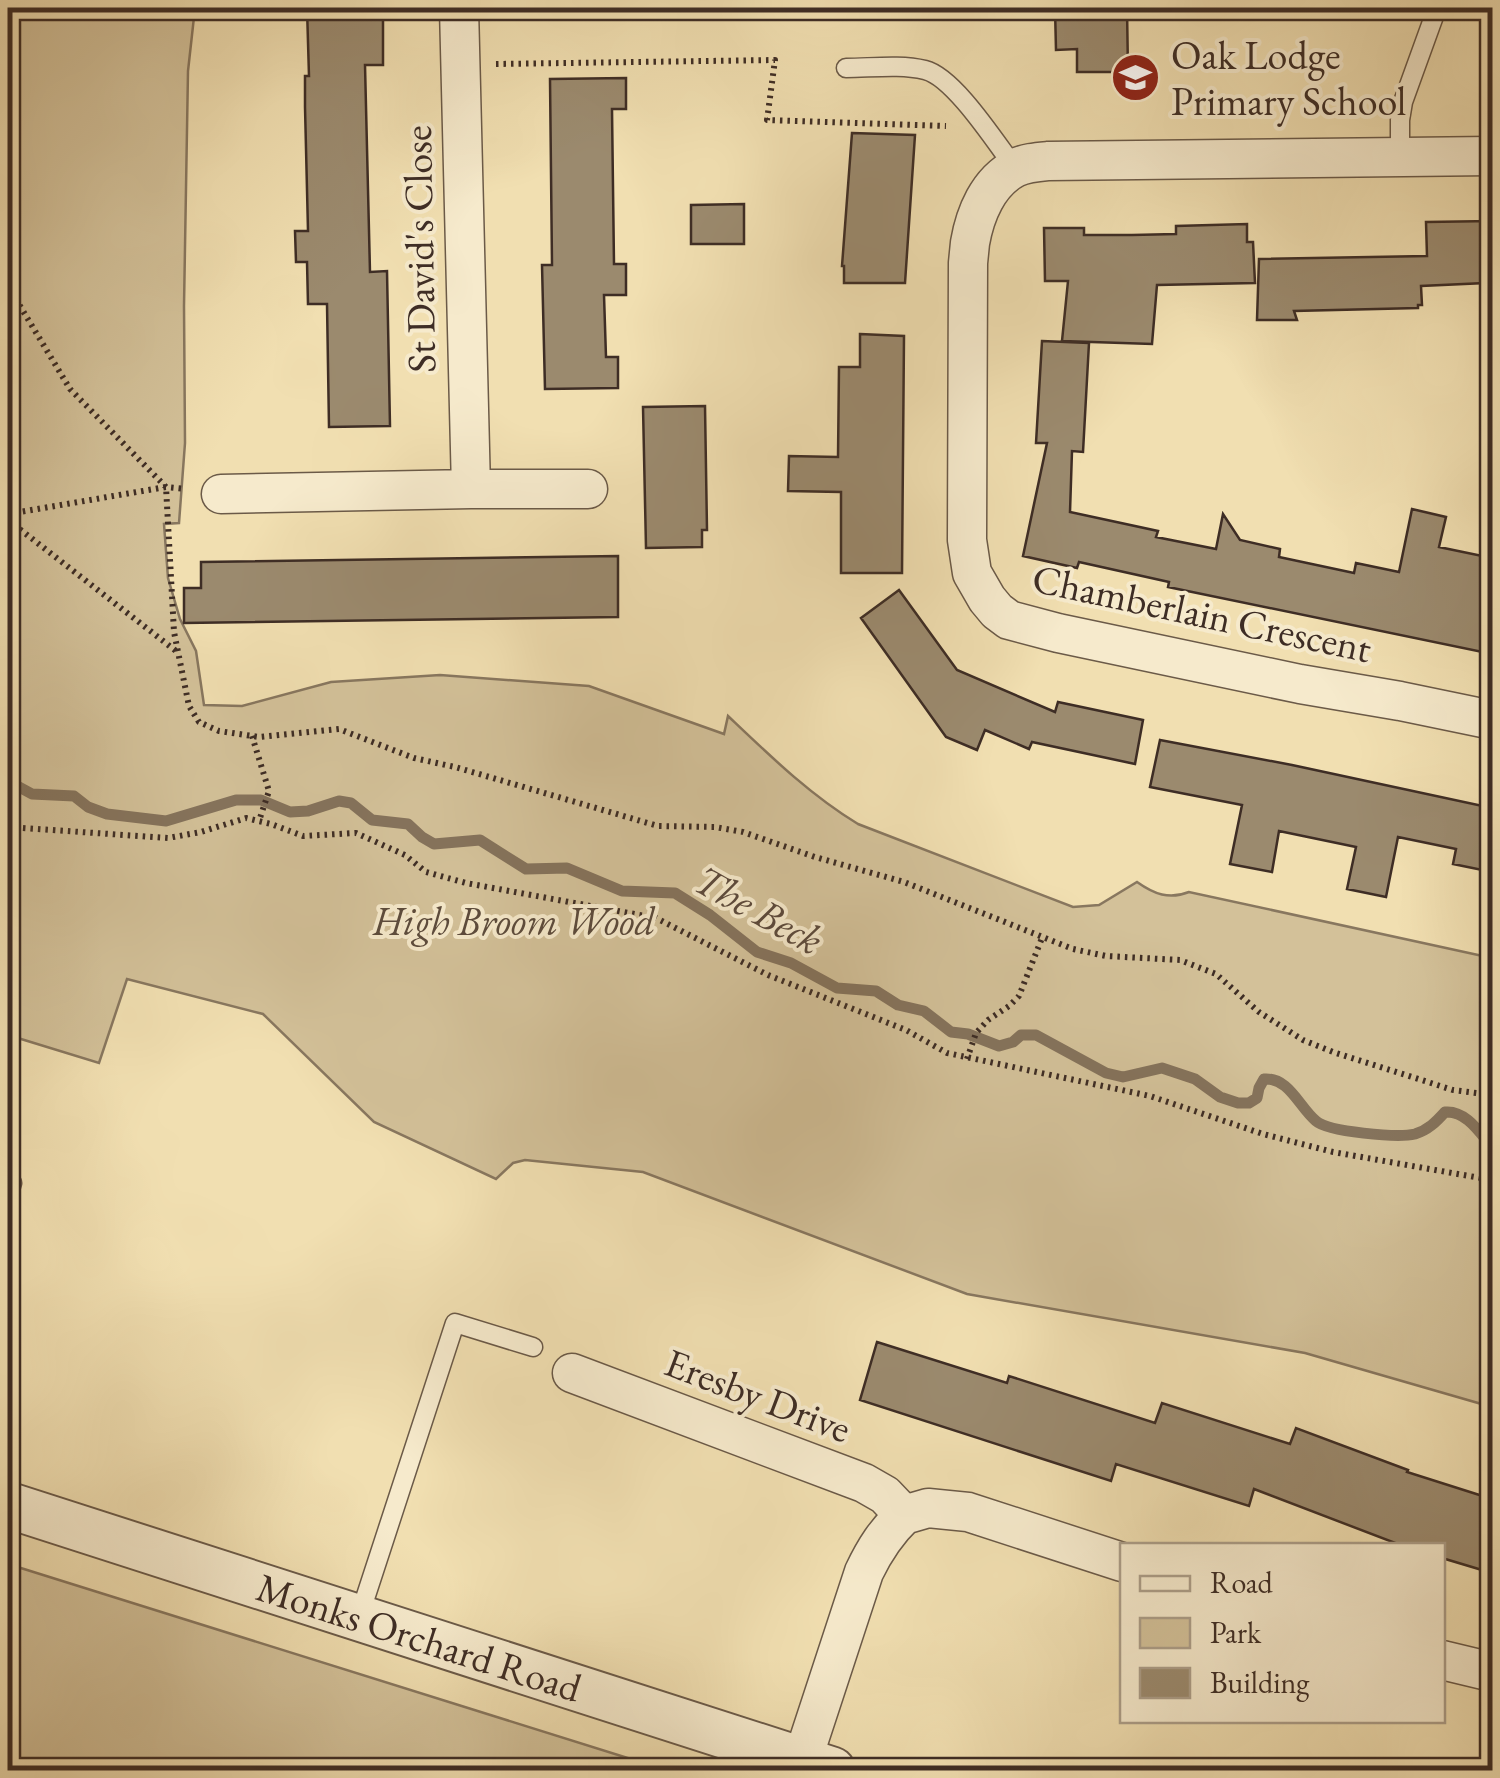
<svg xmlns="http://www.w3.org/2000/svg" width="1500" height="1778" font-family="'EB Garamond',serif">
<rect width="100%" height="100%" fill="#f1dfb1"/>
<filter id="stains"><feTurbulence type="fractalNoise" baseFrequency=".002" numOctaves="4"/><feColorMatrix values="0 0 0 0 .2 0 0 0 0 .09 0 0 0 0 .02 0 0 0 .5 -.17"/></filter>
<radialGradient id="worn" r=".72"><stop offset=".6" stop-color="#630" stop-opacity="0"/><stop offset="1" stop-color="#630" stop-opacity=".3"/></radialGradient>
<!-- green -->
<path fill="#d3c199" stroke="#88775f" stroke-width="2.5" d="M8,8H195L188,71L184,306L185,443L179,523L164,524L168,578L180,619L196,651L204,705L242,706L331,682L440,675L589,686L724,734L728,716C768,754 810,795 858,824L1073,907L1099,905L1137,882C1154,894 1169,900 1189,892L1492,958V1407L1305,1353L967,1294L643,1172L525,1160L513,1163L496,1179L374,1122L263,1014L127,979L99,1063L8,1035Z
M8,1564L666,1770H8Z"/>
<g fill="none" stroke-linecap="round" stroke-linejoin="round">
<!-- stream -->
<path stroke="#85735c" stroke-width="11" d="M8,781L32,794L74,796L88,807L107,814L166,821L236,800H261L290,812L308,811L339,801L351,803L372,820L408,824L422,837L434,844L480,840L526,869L567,868L622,891L675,893L710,915L757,952L791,963L837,988L876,991L898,1005L924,1011L951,1032L968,1034L999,1046L1013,1042L1021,1035H1036L1106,1073L1123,1077L1162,1068L1195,1079L1220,1097L1238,1103H1249L1257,1098L1259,1088L1264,1079C1289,1077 1299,1107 1316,1121C1328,1132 1398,1138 1415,1134C1428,1130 1436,1122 1445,1112C1466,1110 1480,1133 1492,1147"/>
</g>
<!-- building -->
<path fill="#9b8a6e" stroke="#3e2d25" stroke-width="2.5" d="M307,8H383V65H365L370,272L387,271L390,426L329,427L327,304H308L307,262H296L295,231H308L305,107V76H309Z
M1055,8H1127L1128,72H1077V49L1056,50Z
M626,78V109H612L614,264H626V295H604L606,357H618V388L545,389L542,265H552L550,79Z
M852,133L915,135L905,283H844V266H842Z
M744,204V244H691V205Z
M1492,221V266H1485V283L1421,286L1422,305H1418V308L1294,311L1297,320H1257L1259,259L1427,256L1426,222Z
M1247,224V242H1253L1255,283L1157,285L1152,344L1062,341L1068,281H1045L1044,228H1084V235H1132L1176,234V226Z
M860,334L904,336L902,573H841V492L788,491L789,456L838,457L839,367H860Z
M1042,341L1089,343L1083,452L1072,451L1070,512L1158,531L1156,537L1216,549L1223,514L1240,540L1280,549L1279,557L1354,573L1356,563L1399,572L1412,509L1446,517L1439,547L1492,558V654L1168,587L1169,582L1079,562L1077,568L1023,556L1047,443H1036Z
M705,406L707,530H702V547L646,548L643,407Z
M618,556V617L184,623V588H201V562Z
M899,590L957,670L1055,712L1058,702L1143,720L1135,764L1032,742L1029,749L985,730L977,750L946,737L861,618Z
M1160,740L1292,765L1492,808V872L1453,864L1456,849L1398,837L1386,897L1347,889L1356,847L1279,831L1272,872L1230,864L1242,805L1150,787Z
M877,1342L1007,1383L1009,1376L1155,1423L1162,1403L1290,1444L1296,1428L1408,1470L1407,1472L1492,1499V1573L1442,1558V1546H1403L1254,1489L1249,1506L1116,1464L1111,1481L860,1400Z"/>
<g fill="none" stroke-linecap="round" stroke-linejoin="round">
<defs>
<path id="service" d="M846,68C871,68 900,64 925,70C954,77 996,143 1015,168
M1400,157V120L1403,102L1437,8
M8,1196L12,1183
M359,1617L455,1323L533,1347"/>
<path id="minor" d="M1492,156L1048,161C1037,162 1025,163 1015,168C988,182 975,214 970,243L968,263L967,540L972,573L987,599L997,611L1009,620L1058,633L1300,684L1400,701L1492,720
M471,489H588
M221,494L471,489L459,8
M572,1373L864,1483L885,1495L904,1515L928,1508L968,1512L1122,1562
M1442,1660L1492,1672
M802,1761L864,1572C875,1549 886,1532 904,1515"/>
<g id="tertiary">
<path id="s1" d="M8,1505L832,1770"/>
</g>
</defs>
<!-- service casing -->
<use href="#service" stroke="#6b5a48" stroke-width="21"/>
<!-- minor casing -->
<use href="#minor" stroke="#6b5a48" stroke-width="41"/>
<!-- tertiary casing -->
<use href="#tertiary" stroke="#6b5a48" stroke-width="49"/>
<!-- path -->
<path stroke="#3e2d25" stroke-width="6" stroke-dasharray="2.5 5" stroke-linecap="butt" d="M496,64L775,60L767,120L946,126
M8,286L70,389L166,487L185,489
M8,514L166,487L174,632L189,706L199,722L219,731L259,737L339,729L414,758L455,767L658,826L715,827L743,832L815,857L904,882L1073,949L1106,956L1180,960L1216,974L1259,1012L1303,1040L1333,1052L1453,1090L1492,1095
M8,520L176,651
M252,736L269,791L259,821
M8,827L168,838L201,832L246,818L271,824L303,836L356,833L405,855L426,872L466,883L656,918L768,975L906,1030L947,1053L1150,1096L1263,1134L1333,1152L1492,1180
M967,1059L976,1033L988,1020L1009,1006L1019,996L1042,938"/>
<!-- service -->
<use href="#service" stroke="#f6eacc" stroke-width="18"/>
<!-- minor -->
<use href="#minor" stroke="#f6eacc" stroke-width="38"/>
<!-- tertiary -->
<use href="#tertiary" stroke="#f6eacc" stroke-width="45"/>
</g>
<!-- icons -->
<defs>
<symbol id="school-disc" viewBox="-11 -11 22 22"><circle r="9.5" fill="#8f2418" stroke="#f6eacc"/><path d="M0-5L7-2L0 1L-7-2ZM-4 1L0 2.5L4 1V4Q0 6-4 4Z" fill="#fff"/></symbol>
</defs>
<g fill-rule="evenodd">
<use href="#school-disc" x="1108" y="50" width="55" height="55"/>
</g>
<g text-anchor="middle" stroke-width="8" stroke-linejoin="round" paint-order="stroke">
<!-- poi labels -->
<g font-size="40" fill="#3e2d25" stroke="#f6eacc" text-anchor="start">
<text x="1171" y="69">Oak Lodge<tspan x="1171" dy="46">Primary School</tspan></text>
</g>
<!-- street labels -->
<g font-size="40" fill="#3e2d25" stroke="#f6eacc">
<text transform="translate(419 249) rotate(-91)" y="14">St David's Close</text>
<text transform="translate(1202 613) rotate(12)" y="14">Chamberlain Crescent</text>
<text transform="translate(758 1395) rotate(21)" y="14">Eresby Drive</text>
<text dy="14" stroke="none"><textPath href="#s1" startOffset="432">Monks Orchard Road</textPath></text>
</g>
<!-- park labels -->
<g font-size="40" font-style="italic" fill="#5c4b3c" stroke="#f6eacc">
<text x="514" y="935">High Broom Wood</text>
</g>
<!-- water labels -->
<g font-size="42" font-style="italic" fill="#5c4a3c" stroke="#f6eacc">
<text transform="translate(759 909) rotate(29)" y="15">The Beck</text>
</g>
</g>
<!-- margin -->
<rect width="1500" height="1778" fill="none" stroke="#f1dfb1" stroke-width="40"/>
<rect x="10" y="10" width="1480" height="1758" fill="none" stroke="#3e2d25" stroke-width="5"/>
<rect x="20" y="20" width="1460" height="1738" fill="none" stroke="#3e2d25" stroke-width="2.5"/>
<!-- legend -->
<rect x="1120" y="1543" width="325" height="180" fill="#f6eacc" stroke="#ac9e89" stroke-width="2.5"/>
<rect x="1140" y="1576" width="50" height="15" fill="#f6eacc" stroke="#ac9e89" stroke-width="2.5"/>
<text x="1210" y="1593" font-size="30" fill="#3e2d25">Road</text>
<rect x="1140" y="1618" width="50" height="30" fill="#d3c199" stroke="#ac9e89" stroke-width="2.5"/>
<text x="1210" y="1643" font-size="30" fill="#3e2d25">Park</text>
<rect x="1140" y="1668" width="50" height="30" fill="#9b8a6e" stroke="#ac9e89" stroke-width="2.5"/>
<text x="1210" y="1693" font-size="30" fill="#3e2d25">Building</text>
<rect width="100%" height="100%" filter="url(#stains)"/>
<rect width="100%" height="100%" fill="url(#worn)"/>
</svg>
